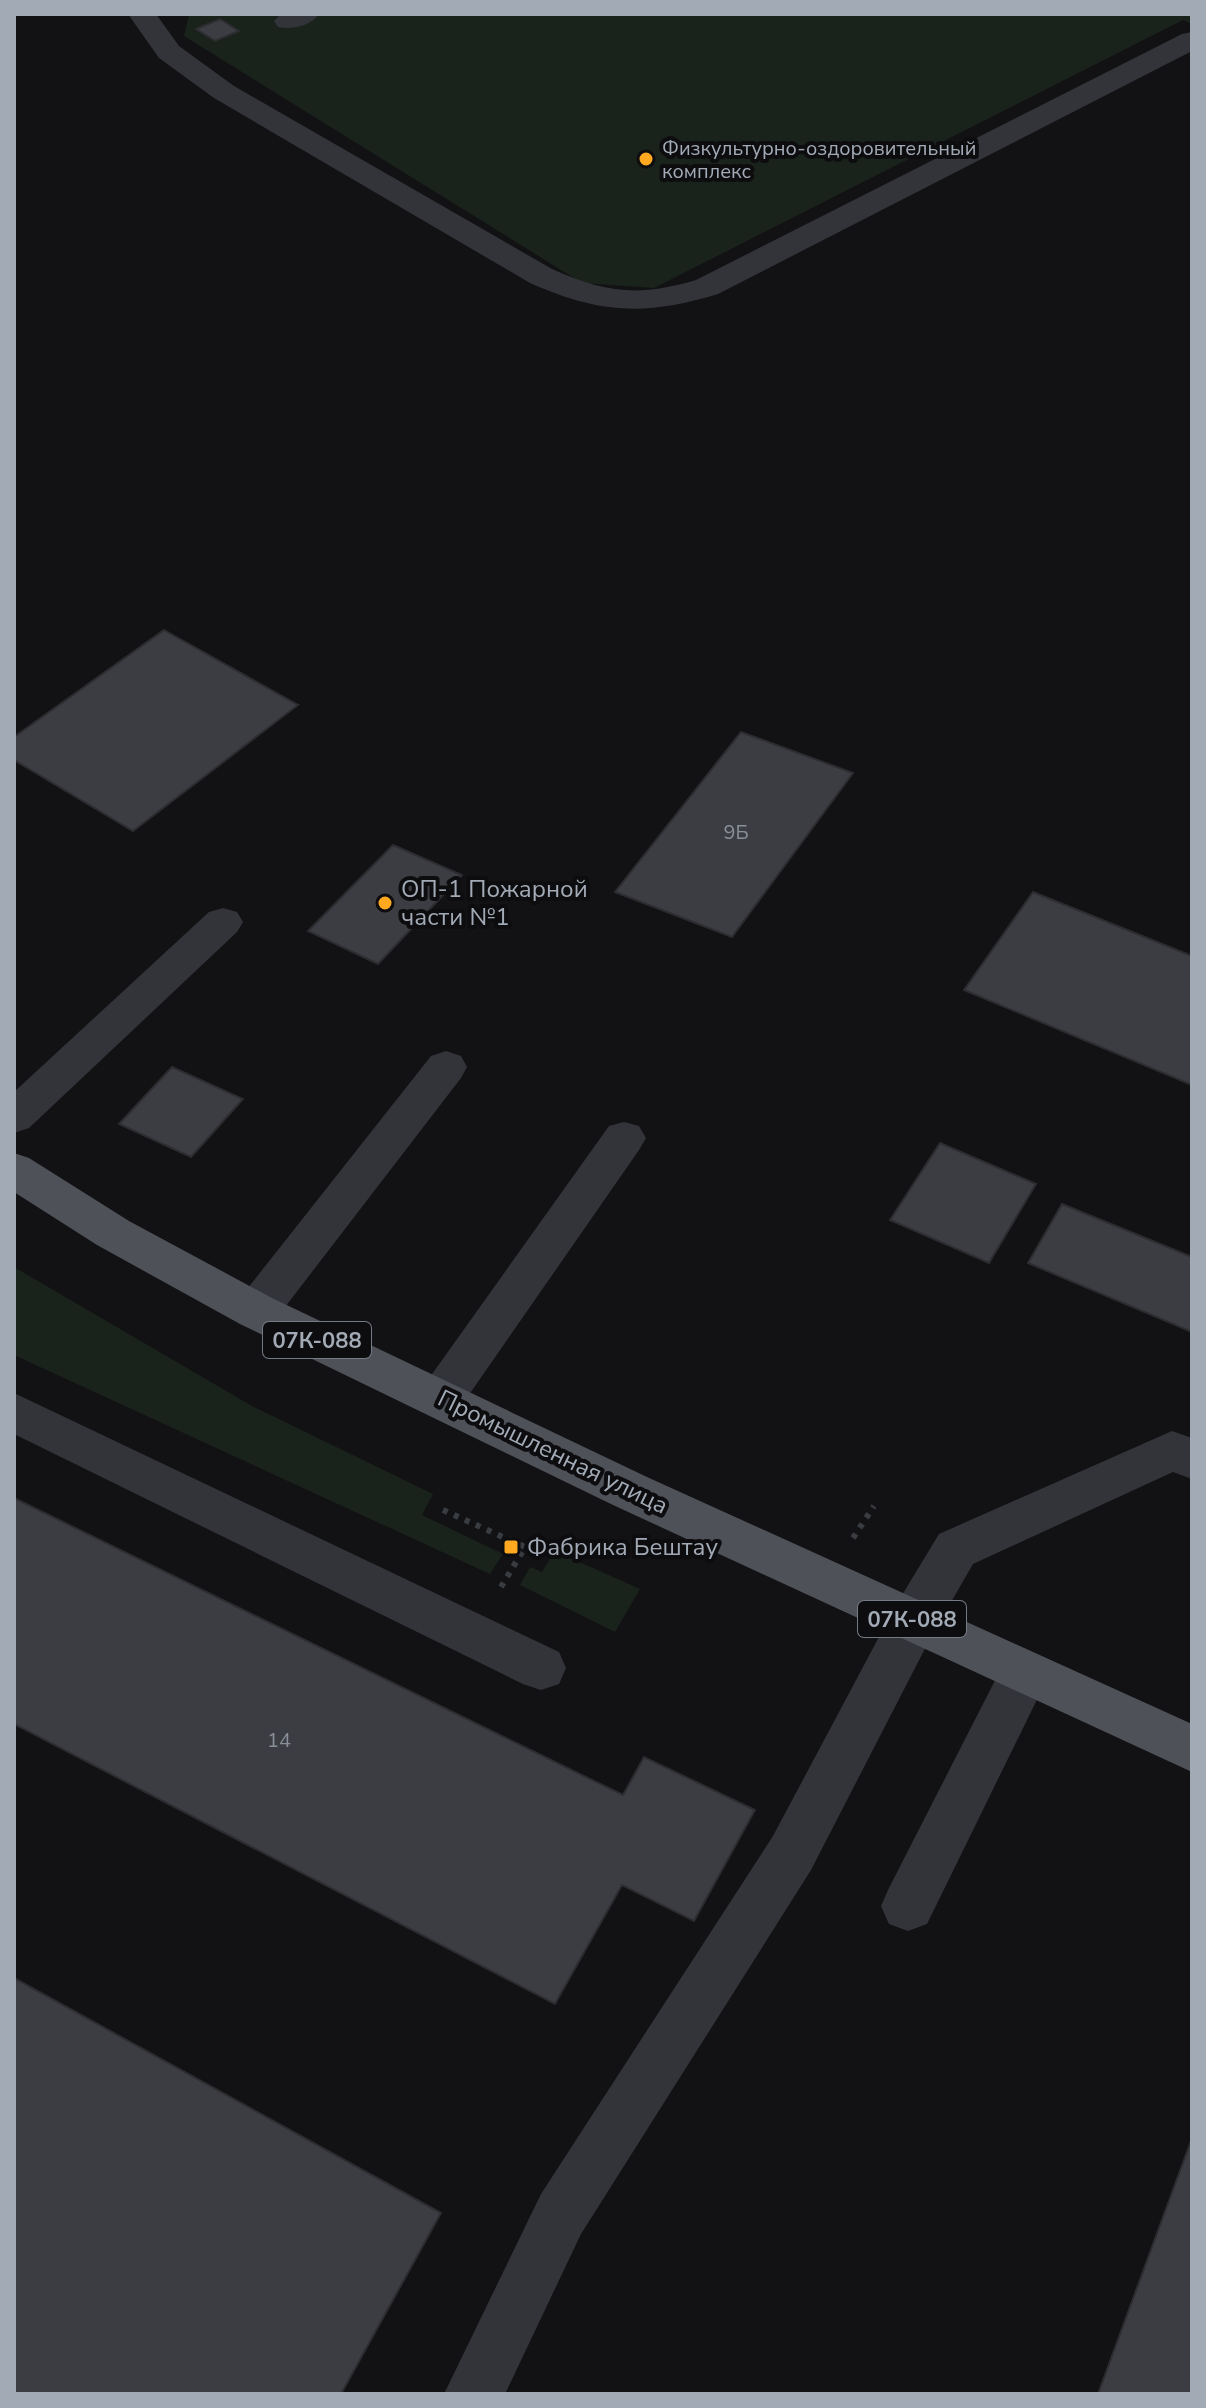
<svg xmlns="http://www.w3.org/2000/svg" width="1206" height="2408" font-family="'Nunito Sans',sans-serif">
<rect width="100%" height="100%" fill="#121214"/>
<!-- green -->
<path fill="#1a231b" d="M189,14H1192V24L1183,20L654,288L582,283L184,36Z
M14,1267L252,1406L433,1494L422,1515L503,1554L490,1574L14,1355Z
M555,1551L640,1589L615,1632L520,1585L530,1567L542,1572Z"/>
<!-- building -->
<path fill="#3c3d42" stroke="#2c2c31" stroke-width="2" d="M220,19L239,31L215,41L196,29Z
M164,630L298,705L133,831L14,760V737Z
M741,732L853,773L732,937L615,892Z
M393,845L462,875L378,964L308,931Z
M1033,892L1192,956V1085L964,990Z
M172,1067L243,1099L191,1157L119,1124Z
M940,1143L1036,1184L989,1263L890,1220Z
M1062,1204L1192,1257V1332L1028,1263Z
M14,1498L623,1795L644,1757L755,1810L694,1921L622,1885L555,2004L14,1724Z
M14,1978L441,2213L341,2394L14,2393Z
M1192,2138V2394H1098Z"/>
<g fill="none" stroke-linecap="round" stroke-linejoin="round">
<!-- path -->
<path stroke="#393c41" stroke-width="6" stroke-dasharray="5 7" stroke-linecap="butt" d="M443,1510L536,1552
M853,1538L874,1506
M501,1587L525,1547"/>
<!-- minor -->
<path fill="#33343a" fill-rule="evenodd" d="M128,14H156L179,46L234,86L552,269C605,293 639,297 696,280L1182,34L1192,32V51L718,294C645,316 600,314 530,283L214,98L159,58Z
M281,14H319C311,26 292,30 278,27L274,21Z
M223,908L237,912L243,922L237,932L29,1128L14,1133V1092L209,912Z
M446,1051L461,1056L467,1067L461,1078L272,1324L256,1329L240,1324L233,1311L240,1298L431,1056Z
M624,1122L639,1126L646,1138L639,1150L457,1412L441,1417L425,1412L418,1398L425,1384L609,1126Z
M14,1393L559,1652L566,1668L559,1684L541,1690L523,1684L14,1434Z
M1172,1431L1192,1438V1479L1173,1472L973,1564L932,1635L811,1870L581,2234L505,2394H444L541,2194L773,1836L896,1605L939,1534Z
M1025,1651L1043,1657L1050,1673L927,1924L908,1931L889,1924L881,1906L889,1888L1007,1657Z"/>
<!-- major -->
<path fill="#4f5159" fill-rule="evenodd" d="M14,1153L29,1158L129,1221L272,1298L647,1477L1192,1724V1772L613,1505L240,1324L97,1245L14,1192Z"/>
</g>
<!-- markers -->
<g fill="#ffa820" stroke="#0d0d0f" stroke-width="3">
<circle cx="646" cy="159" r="8"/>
<circle cx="385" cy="903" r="8"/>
<rect x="503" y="1539" width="16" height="16" rx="4"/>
</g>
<g text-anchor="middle" stroke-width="8" stroke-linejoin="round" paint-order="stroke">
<!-- far-poi labels -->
<g font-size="20" fill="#a2aab6" stroke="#0d0d0f" text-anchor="start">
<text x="662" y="155">Физкультурно-оздоровительный<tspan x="662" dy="23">комплекс</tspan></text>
</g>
<!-- number labels -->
<g font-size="20" fill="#888f99">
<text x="736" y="839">9Б</text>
<text x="279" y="1747">14</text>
</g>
<!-- shield labels -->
<g fill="#0d0d0f" stroke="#757b84" stroke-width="2">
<rect x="263" y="1322" width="108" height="36" rx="6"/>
<rect x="858" y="1601" width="108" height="36" rx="6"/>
</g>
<g font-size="22" font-weight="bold" fill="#a2aab6">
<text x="317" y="1348">07К-088</text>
<text x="912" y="1627">07К-088</text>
</g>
<!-- poi labels -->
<g font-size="24" fill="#a2aab6" stroke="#0d0d0f" text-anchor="start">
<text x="401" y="897">ОП-1 Пожарной<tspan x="401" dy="28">части №1</tspan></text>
<text x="527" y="1555">Фабрика Бештау</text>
</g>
<!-- street labels -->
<g font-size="24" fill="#a2aab6" stroke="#0d0d0f">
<text transform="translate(553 1452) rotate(26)" y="8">Промышленная улица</text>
</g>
</g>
<!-- border -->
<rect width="1206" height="2408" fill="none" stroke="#a2aab6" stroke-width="32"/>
</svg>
